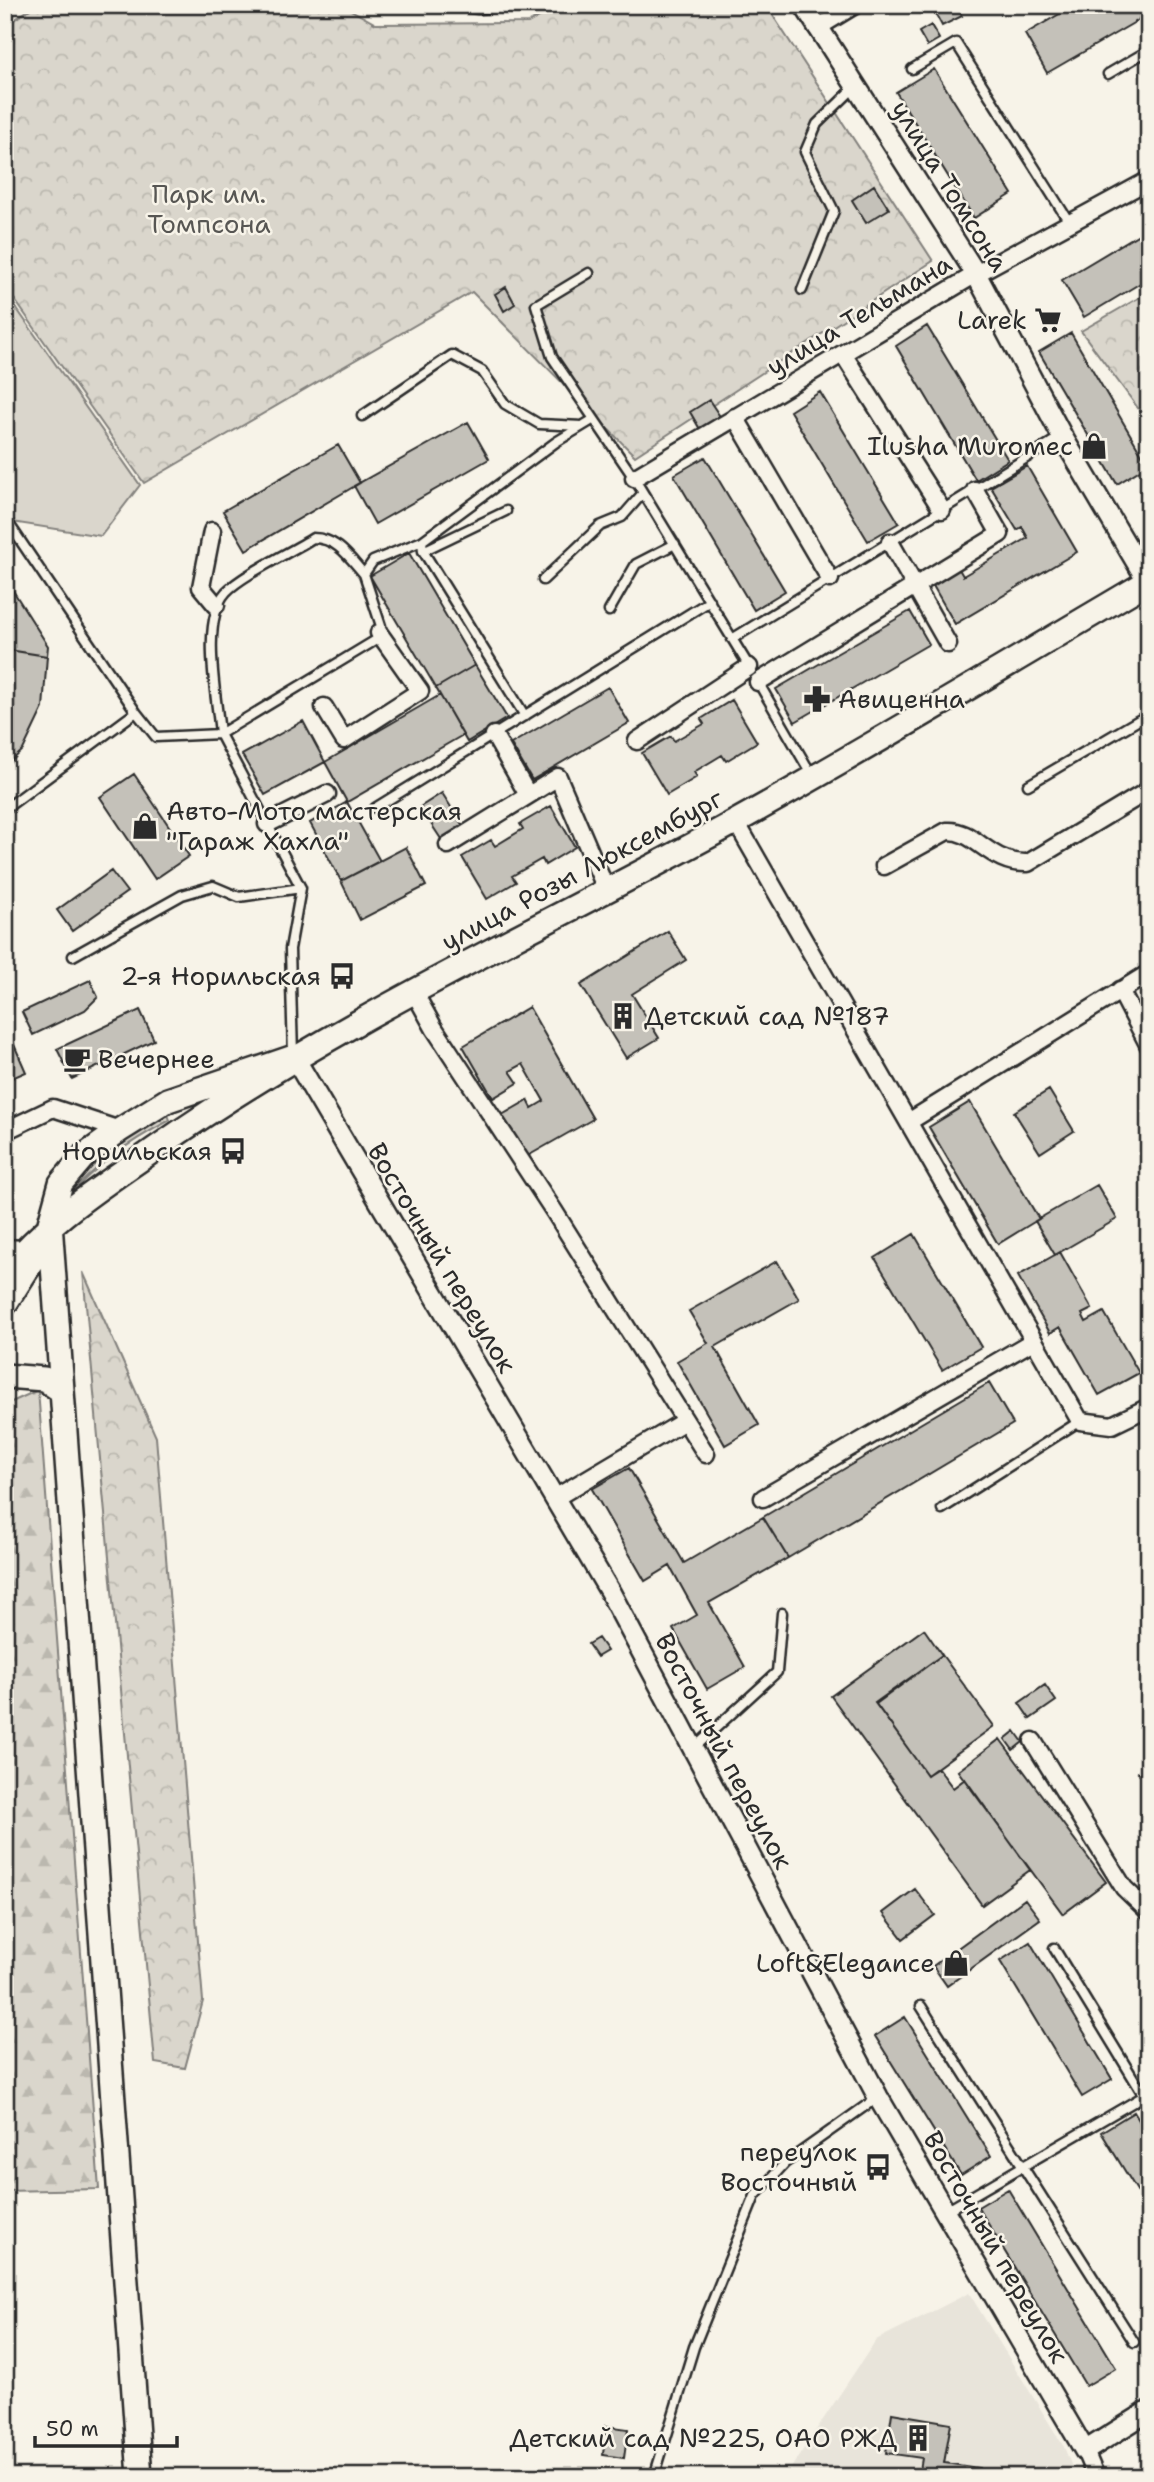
<svg xmlns="http://www.w3.org/2000/svg" width="1154" height="2482" font-family="'Shantell Sans',sans-serif">
<defs>
<pattern id="forest-firs" width="22" height="20" patternUnits="userSpaceOnUse" patternTransform="scale(1.75)"><rect width="22" height="20" fill="#dad6cc"/><path d="M5 1l3.5 6h-7zM16 11l3.5 6h-7z" fill="#bbb8af"/></pattern>
<pattern id="park-crowns" width="20" height="18" patternUnits="userSpaceOnUse" patternTransform="scale(1.75)"><rect width="20" height="18" fill="#dad6cc"/><path d="M2 6a3 3 0 1 1 6 0M12 15a3 3 0 1 1 6 0" fill="none" stroke="#bbb8af"/></pattern>
</defs>
<rect width="100%" height="100%" fill="#f7f3e8"/>
<filter id="ink" filterUnits="userSpaceOnUse"><feTurbulence type="fractalNoise" baseFrequency=".0143" numOctaves="2"/><feDisplacementMap in="SourceGraphic" scale="14" xChannelSelector="R" yChannelSelector="G"/><feConvolveMatrix kernelMatrix="1 2 1 2 8 2 1 2 1" color-interpolation-filters="sRGB"/></filter>
<g filter="url(#ink)">
<!-- built -->
<path fill="#e8e4da" d="M969,2293L1064,2447L1076,2477H785L876,2340Z"/>
<!-- grass -->
<path fill="#dad6cc" stroke="#82807c" stroke-width="2" d="M5,292L140,485L101,536L5,521Z
M167,1112L170,1120C127,1143 99,1163 65,1199C86,1156 127,1137 167,1112Z"/>
<!-- forest -->
<path fill="url(#forest-firs)" stroke="#82807c" stroke-width="2" d="M38,1390L99,2189L5,2191V1405Z"/>
<!-- park -->
<path fill="url(#park-crowns)" stroke="#82807c" stroke-width="2" d="M36,5H342L376,24L528,23L561,5H766L933,261L635,456L472,292L144,483L5,286V26Z
M1149,292V423L1081,331Z
M83,1272L156,1437L203,2001L185,2068L155,2063Z"/>
<!-- building -->
<path fill="#c4c1b9" stroke="#2b2b2b" stroke-width="2" d="M931,5H956L962,16L942,26Z
M1075,5H1149V14L1047,73L1025,34Z
M931,25L939,39L927,46L919,32Z
M934,69L1012,194L974,218L896,92Z
M874,185L889,209L866,223L852,200Z
M1149,228V278L1084,317L1062,280Z
M506,287L515,304L504,311L495,294Z
M927,326L1008,460L976,480L896,346Z
M1071,333L1148,465L1117,484L1039,352Z
M820,392L899,523L868,541L790,411Z
M709,400L721,418L701,431L690,412Z
M468,422L489,459L375,524L354,486Z
M338,445L360,483L246,550L223,511Z
M705,457L785,591L754,610L674,475Z
M1027,466L1077,552L955,624L932,584L959,569L963,576L1028,538L1022,527L1017,530L991,487Z
M409,553L475,665L436,688L370,576Z
M5,578L48,646L47,656L9,650L5,645Z
M910,611L929,644L795,722L776,689Z
M9,650L47,656L43,708L23,750L5,767Z
M475,665L507,718L467,742L436,688Z
M608,687L629,723L532,780L511,744Z
M440,695L463,735L347,802L325,762Z
M732,700L757,742L726,761L722,755L694,772L697,777L667,795L642,753L671,736L674,741L704,724L701,719Z
M303,721L325,762L265,795L242,755Z
M134,774L189,856L155,879L100,797Z
M442,793L463,826L441,839L420,807Z
M347,802L380,861L341,881L310,823Z
M551,806L575,847L545,865L542,859L512,876L516,882L487,899L462,857L491,840L495,846L523,829L520,824Z
M406,847L426,886L360,920L341,881Z
M111,871L127,892L72,931L57,910Z
M668,931L686,960L632,994L659,1038L626,1058L581,985Z
M90,980L98,997L85,1010L33,1035L22,1012Z
M529,1007L593,1119L526,1157L502,1115L528,1100L532,1108L544,1101L523,1064L510,1071L518,1083L493,1098L463,1046Z
M140,1010L154,1040L72,1079L57,1049Z
M5,1024L26,1072L5,1081Z
M1049,1090L1074,1131L1040,1153L1014,1112Z
M970,1102L1039,1219L998,1244L929,1127Z
M1097,1185L1117,1219L1055,1255L1035,1221Z
M914,1234L981,1347L942,1370L875,1258Z
M1060,1252L1092,1309L1082,1314L1086,1322L1104,1312L1139,1373L1099,1395L1060,1327L1050,1333L1018,1276Z
M777,1261L799,1299L715,1347L759,1425L725,1445L677,1361L708,1343L689,1311Z
M989,1383L1013,1424L788,1558L763,1517Z
M629,1468L684,1563L763,1517L788,1558L709,1603L745,1667L707,1689L673,1629L697,1615L670,1566L645,1581L592,1489Z
M924,1629L942,1655L875,1703L927,1775L938,1768L953,1788L965,1779L1030,1870L982,1905L831,1696Z
M598,1638L607,1651L597,1657L588,1644Z
M942,1655L994,1726L927,1775L876,1704Z
M1045,1685L1056,1701L1030,1719L1019,1703Z
M1015,1731L1023,1742L1013,1750L1005,1739Z
M1000,1739L1106,1882L1063,1914L958,1771Z
M1149,1765V1787L1138,1772Z
M915,1889L935,1915L903,1939L883,1913Z
M1025,1899L1040,1919L947,1986L933,1966Z
M1030,1942L1112,2079L1082,2097L1000,1961Z
M905,2017L991,2156L961,2175L875,2036Z
M1134,2112L1149,2137V2210L1101,2132Z
M1008,2189L1116,2368L1086,2386L978,2207Z
M892,2413L951,2423L944,2463L979,2468L977,2477H919L922,2458L886,2453Z
M606,2426L628,2429L624,2458L603,2455Z"/>
<g fill="none" stroke-linecap="round" stroke-linejoin="round">
<defs>
<path id="service" d="M446,5L478,9L521,5
M912,69L956,43L1071,225
M1108,74L1149,50
M589,273L536,305L552,357L634,478L750,668
M802,290L834,211L805,152L817,124L855,87
M362,416L452,355L482,371L505,404L539,424L582,426
M5,518L136,712
M423,551L506,511
M543,580L600,526L622,517L643,493
M609,611L636,564L675,544
M732,639L1062,436
M758,682L813,777
M525,716L423,551L422,541L556,442L594,419
M1028,785L1149,714
M375,808L710,601
M5,809L136,712L156,737L220,734C217,697 200,621 226,592C242,575 291,552 313,538C337,538 349,557 364,574
M73,956L182,895L213,886L239,897L301,888
M293,1055L290,949L301,888L220,734L376,640L381,626L364,574L373,561L422,541
M5,1244L25,1245
M942,1509L1080,1421
M693,1749L777,1672L782,1613
M1054,1948L1149,2104
M921,2006L1134,2342
M946,2211L1149,2093
M654,2477L694,2347L755,2196L785,2163L878,2097"/>
<path id="minor" d="M817,28L855,5
M843,354L942,510
M735,417L830,579
M634,478L976,274L1149,180
M212,531L201,587L216,605
M890,542L948,644
M758,682L1000,534L975,490
M324,707L344,740L420,691L379,633
M494,735L528,795
M637,741L749,667
M736,822L1080,1421L1112,1425L1149,1407
M267,824L327,794
M448,845L558,777L606,889
M884,866L947,831C975,829 990,865 1028,863L1149,790
M413,990L434,1028L554,1211L706,1454
M1120,990L1149,1046
M910,1121L1149,973
M5,1131L53,1108L120,1130
M555,1498L683,1422
M763,1498L1033,1341
M1033,1741L1124,1888L1149,1912
M1085,2451L1096,2477"/>
<path id="tertiary" d="M804,5L976,274L1062,436L1148,582
M294,1057L610,1592L878,2097L1085,2451L1149,2411"/>
<path id="secondary" d="M5,1273C48,1220 100,1188 155,1149C338,1020 540,929 735,822C875,745 1011,662 1149,581
M5,1304L44,1243
M5,1376L44,1379L60,1390
M140,2477L50,1223L61,1183L84,1156L120,1130L168,1100L294,1057"/>
</defs>
<!-- service casing -->
<use href="#service" stroke="#2b2b2b" stroke-width="13"/>
<!-- minor casing -->
<use href="#minor" stroke="#2b2b2b" stroke-width="21"/>
<!-- tertiary casing -->
<use href="#tertiary" stroke="#2b2b2b" stroke-width="24"/>
<!-- secondary casing -->
<use href="#secondary" stroke="#2b2b2b" stroke-width="28"/>
<!-- service -->
<use href="#service" stroke="#f7f3e8" stroke-width="8"/>
<!-- minor -->
<use href="#minor" stroke="#f7f3e8" stroke-width="16"/>
<!-- tertiary -->
<use href="#tertiary" stroke="#f7f3e8" stroke-width="19"/>
<!-- secondary -->
<use href="#secondary" stroke="#f7f3e8" stroke-width="23"/>
</g>
</g>
<!-- icons -->
<defs>
<symbol id="supermarket-bare" viewBox="-9 -9 18 18"><path d="M-6-5.5h2.5l.6 2H6L4.5 2H-2.5L-4.4-4H-6ZM-1.5 3.2a1.3 1.3 0 1 0 .1 0ZM3 3.2a1.3 1.3 0 1 0 .1 0Z" fill="#2b2b2b" stroke="#f7f3e8" stroke-width="2.5" paint-order="stroke"/></symbol>
<symbol id="shop-bare" viewBox="-9 -9 18 18"><path d="M-5-2.5h2.3a2.7 3.5 0 0 1 5.4 0H5L5.5 6h-11ZM-1.5-2.5h3a1.5 2.3 0 0 0-3 0Z" fill="#2b2b2b" stroke="#f7f3e8" stroke-width="2.5" paint-order="stroke"/></symbol>
<symbol id="pharmacy-bare" viewBox="-9 -9 18 18"><path d="M-2-6h4v4h4v4h-4v4h-4v-4h-4v-4h4Z" fill="#2b2b2b" stroke="#f7f3e8" stroke-width="2.5" paint-order="stroke"/></symbol>
<symbol id="bus-bare" viewBox="-9 -9 18 18"><path d="M-5-6H5V4H4V6H2V4H-2V6H-4V4H-5ZM-3.5-4V0h7V-4ZM-3.5 1.2v1.5H-2V1.2ZM2 1.2v1.5H3.5V1.2Z" fill="#2b2b2b" stroke="#f7f3e8" stroke-width="2.5" paint-order="stroke"/></symbol>
<symbol id="building-bare" viewBox="-9 -9 18 18"><path d="M-4-6H4V6H1V3H-1V6H-4ZM-2.5-4.3h1.7v1.8h-1.7ZM.8-4.3h1.7v1.8H.8ZM-2.5-1h1.7V.8h-1.7ZM.8-1h1.7V.8H.8Z" fill="#2b2b2b" stroke="#f7f3e8" stroke-width="2.5" paint-order="stroke"/></symbol>
<symbol id="cafe-bare" viewBox="-9 -9 18 18"><path d="M-5.5-4.5H6V0H3Q3 3.5 0 3.5H-2.5Q-5.5 3.5-5.5 0ZM3-3.2v2h1.7v-2ZM-6 4.5H4V6H-6Z" fill="#2b2b2b" stroke="#f7f3e8" stroke-width="2.5" paint-order="stroke"/></symbol>
</defs>
<g fill-rule="evenodd">
<use href="#supermarket-bare" x="1029" y="301" width="38" height="38"/>
<use href="#shop-bare" x="1075" y="427" width="38" height="38"/>
<use href="#pharmacy-bare" x="798" y="680" width="38" height="38"/>
<use href="#shop-bare" x="126" y="807" width="38" height="38"/>
<use href="#bus-bare" x="323" y="957" width="38" height="38"/>
<use href="#building-bare" x="604" y="997" width="38" height="38"/>
<use href="#cafe-bare" x="58" y="1040" width="38" height="38"/>
<use href="#bus-bare" x="214" y="1132" width="38" height="38"/>
<use href="#shop-bare" x="937" y="1944" width="38" height="38"/>
<use href="#bus-bare" x="859" y="2148" width="38" height="38"/>
<use href="#building-bare" x="899" y="2419" width="38" height="38"/>
</g>
<g text-anchor="middle" stroke-width="5" stroke-linejoin="round" paint-order="stroke">
<!-- street labels -->
<g font-size="26" fill="#2b2b2b" stroke="#f7f3e8">
<text transform="translate(950 186) rotate(58)" y="9">улица Томсона</text>
<text transform="translate(859 315) rotate(-31)" y="9">улица Тельмана</text>
<text transform="translate(582 870) rotate(-28)" y="9">улица Розы Люксембург</text>
<text transform="translate(442 1258) rotate(59)" y="9">Восточный переулок</text>
<text transform="translate(724 1751) rotate(62)" y="9">Восточный переулок</text>
<text transform="translate(996 2247) rotate(60)" y="9">Восточный переулок</text>
</g>
<!-- park labels -->
<g font-size="26" fill="#575653" stroke="#f7f3e8">
<text x="209" y="203">Парк им.<tspan x="209" dy="30">Томпсона</tspan></text>
</g>
<!-- poi labels -->
<g font-size="26" fill="#2b2b2b" stroke="#f7f3e8" text-anchor="end">
<text x="1027" y="329">Larek</text>
<text x="1073" y="455">Ilusha Muromec</text>
<text x="838" y="708" text-anchor="start">Авиценна</text>
<text x="166" y="820" text-anchor="start">Авто-Мото мастерская<tspan x="166" dy="30">"Гараж Хахла"</tspan></text>
<text x="321" y="985">2-я Норильская</text>
<text x="644" y="1025" text-anchor="start">Детский сад №187</text>
<text x="98" y="1068" text-anchor="start">Вечернее</text>
<text x="212" y="1160">Норильская</text>
<text x="935" y="1972">Loft&amp;Elegance</text>
<text x="857" y="2161">переулок<tspan x="857" dy="30">Восточный</tspan></text>
<text x="897" y="2447">Детский сад №225, ОАО РЖД</text>
</g>
</g>
<!-- margin -->
<rect width="1154" height="2482" fill="none" stroke="#f7f3e8" stroke-width="28"/>
<rect x="14" y="14" width="1126" height="2454" fill="none" stroke="#2b2b2b" stroke-width="2.5" filter="url(#ink)"/>
<!-- scale -->
<path d="M35 2436v10h142v-10" fill="none" stroke="#2b2b2b" stroke-width="3.5"/>
<text x="46" y="2436" font-size="21" fill="#2b2b2b" stroke="#f7f3e8" stroke-width="5" paint-order="stroke">50 m</text>
</svg>
